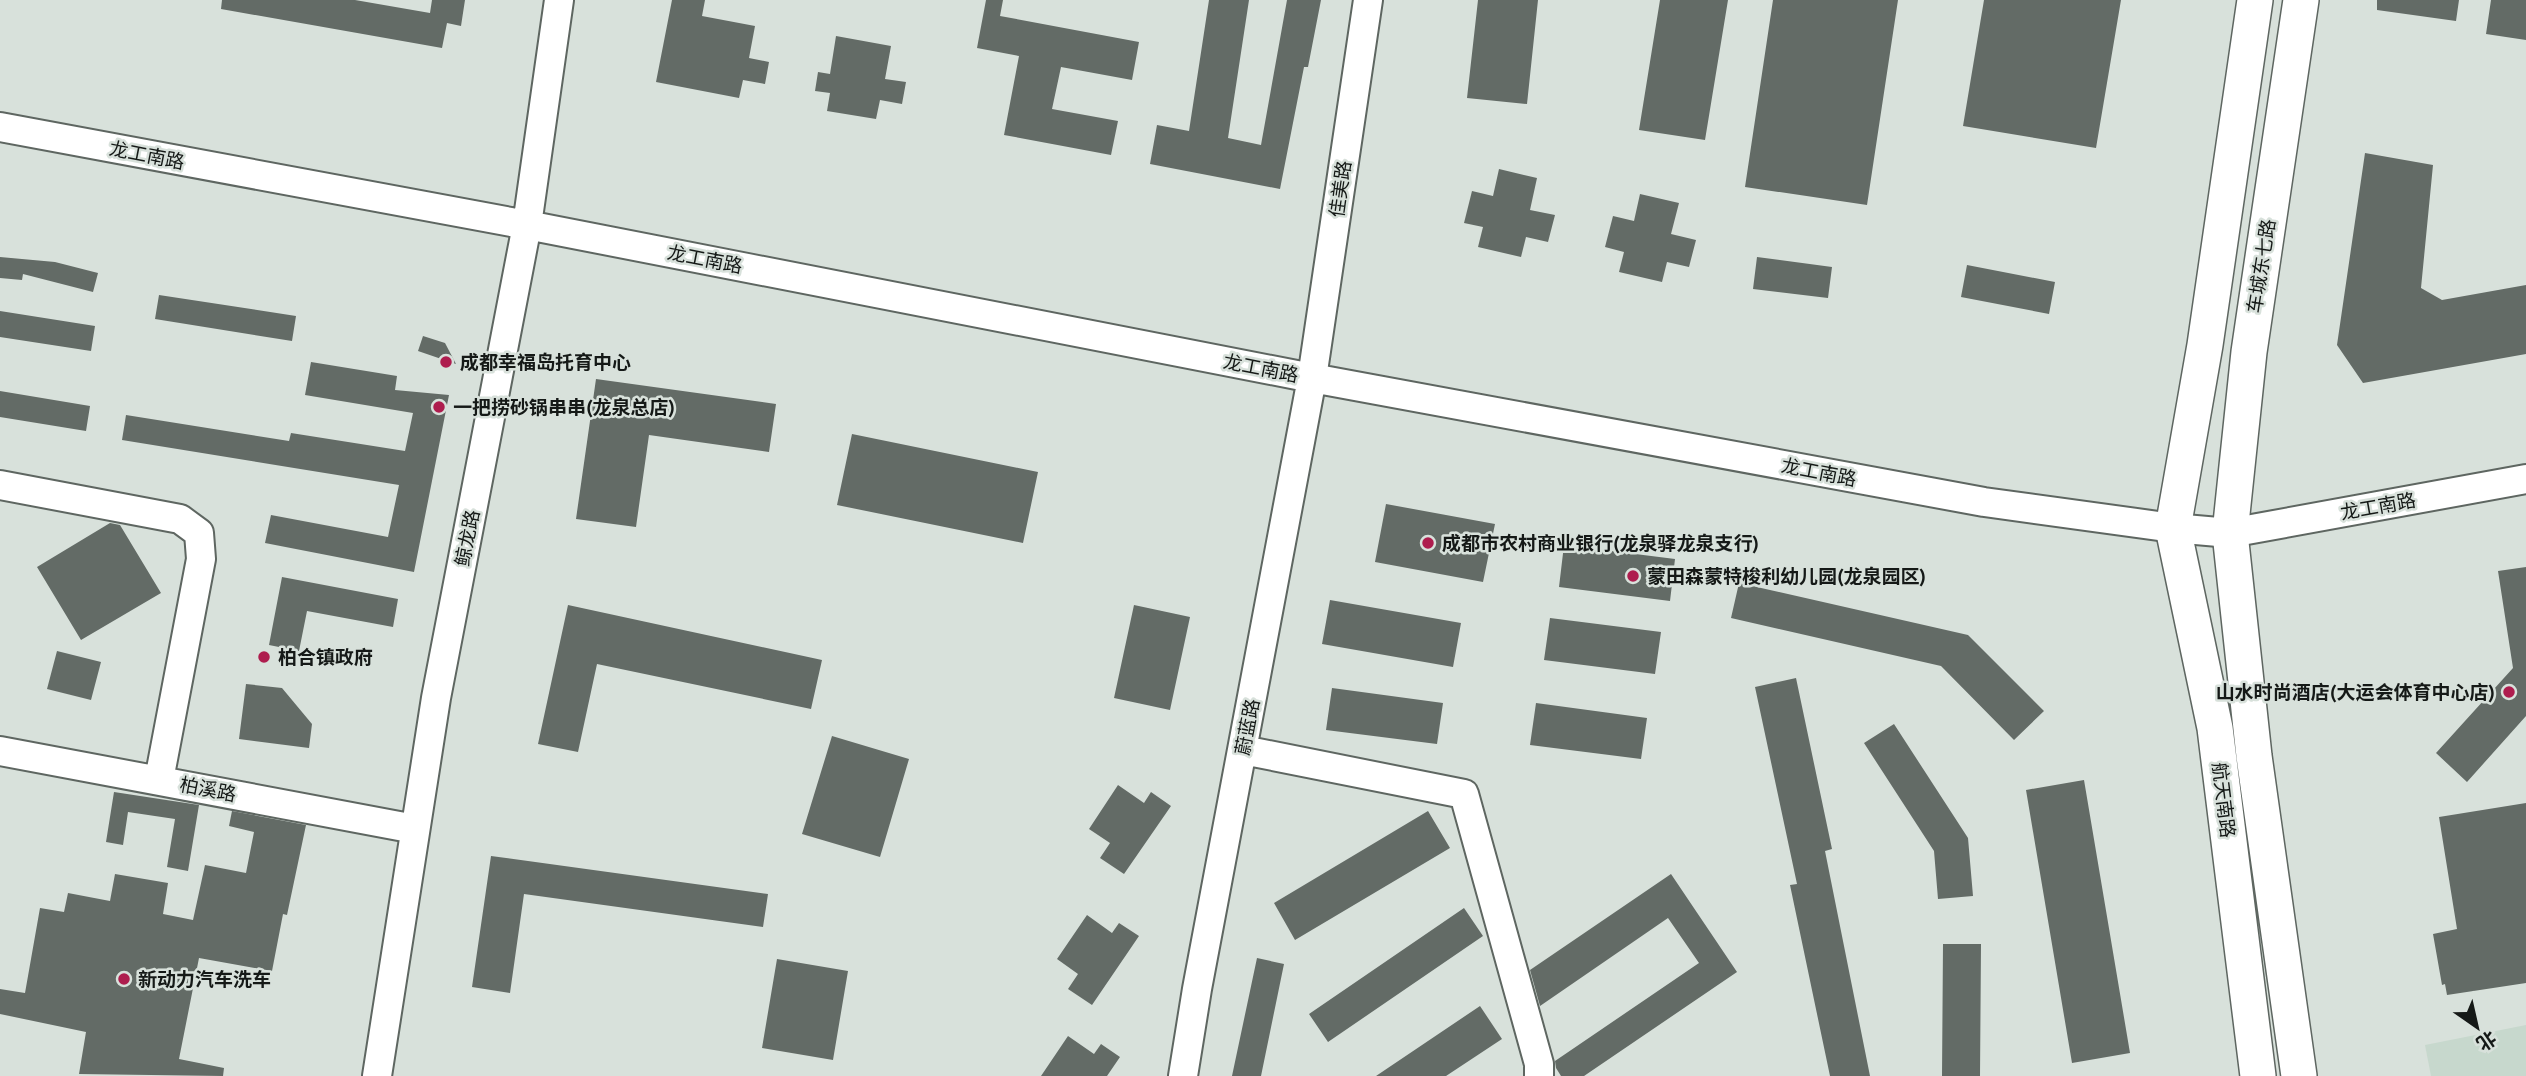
<svg xmlns="http://www.w3.org/2000/svg" width="2526" height="1076" font-family="Ubuntu,'Noto Sans SC',sans-serif">
<rect width="100%" height="100%" fill="#d8e1db"/>
<!-- built -->
<path fill="#c7d8cd" d="M2526,1025V1076H2431L2425,1045Z"/>
<!-- building -->
<path fill="#636b66" d="M222,0H355L430,13L432,0H465L461,26L447,23L442,48L221,9Z
M672,0H705L702,16L755,26L749,58L769,62L765,84L743,80L739,98L656,82Z
M986,0H1003L1000,16L1139,42L1132,80L1061,67L1052,109L1118,121L1111,155L1004,135L1019,56L977,48Z
M1209,0H1249L1228,138L1261,145L1287,0H1321L1308,67H1304L1280,189L1150,164L1157,125L1189,131Z
M1478,0H1538L1527,104L1467,98Z
M1660,0H1728L1705,140L1639,130Z
M1773,0H1898L1867,205L1745,187Z
M1984,0H2121L2096,148L1963,126Z
M2377,0H2459L2456,21L2377,10Z
M2491,0H2526V40L2486,34Z
M836,36L891,46L885,79L906,82L902,104L880,100L876,119L827,111L830,93L815,91L818,72L830,74Z
M2365,153L2433,165L2421,288L2442,300L2526,285V354L2363,383L2337,345Z
M1499,169L1537,178L1530,210L1555,215L1548,242L1526,237L1521,257L1478,247L1483,227L1464,223L1472,191L1493,196Z
M1640,194L1679,203L1671,234L1696,240L1689,267L1667,262L1662,282L1619,272L1624,252L1605,247L1613,216L1634,221Z
M0,257L55,262L98,273L93,292L23,274L22,280L0,278Z
M1757,257L1832,267L1828,298L1753,289Z
M1967,265L2055,282L2049,314L1961,297Z
M159,295L296,316L292,341L155,319Z
M0,311L95,326L91,351L0,337Z
M423,336L445,343L456,364L418,351Z
M311,362L397,376L395,390L449,395L414,572L265,543L271,515L388,537L399,485L122,440L126,415L289,441L291,433L405,451L413,413L305,395Z
M596,379L776,404L769,452L649,435L636,527L576,519Z
M0,391L90,406L86,431L0,417Z
M852,434L1038,472L1023,543L837,505Z
M1386,504L1495,524L1483,582L1375,562Z
M110,523L120,525L161,593L81,640L37,567Z
M1564,545L1675,559L1670,601L1559,587Z
M2526,567V716L2467,782L2436,753L2513,668L2498,571Z
M282,577L398,599L393,627L307,611L299,651L269,645Z
M1739,583L1968,635L2044,711L2014,740L1941,666L1731,618Z
M1330,600L1461,623L1453,667L1322,644Z
M568,605L822,660L811,709L597,664L578,752L538,744Z
M1134,605L1190,617L1170,710L1114,698Z
M1550,618L1661,632L1655,674L1544,660Z
M57,651L101,662L91,700L47,689Z
M1796,678L1832,849L1825,851L1870,1076H1830L1790,885L1797,884L1755,687Z
M246,684L282,688L312,724L309,748L239,739Z
M1332,688L1443,703L1437,744L1326,730Z
M1536,703L1647,718L1641,759L1530,745Z
M1894,724L1968,838L1973,896L1938,899L1934,851L1864,743Z
M832,736L909,759L880,857L802,834Z
M2084,780L2130,1053L2072,1063L2026,790Z
M1118,785L1144,803L1151,792L1171,806L1124,874L1100,858L1110,843L1089,829Z
M114,792L199,805L188,871L167,867L175,819L128,812L123,845L106,842Z
M2526,803V983L2447,995L2445,984L2442,985L2433,934L2457,929L2439,817Z
M232,811L306,825L287,915L283,914L272,971L199,958L179,1059L224,1068L223,1076L79,1074L86,1032L0,1014V989L25,993L40,908L64,912L68,893L110,901L115,874L168,883L163,914L193,920L205,865L246,873L254,832L229,826Z
M1428,811L1450,848L1295,940L1274,903Z
M491,856L768,894L763,927L524,894L510,993L472,987Z
M1671,874L1737,972L1584,1076H1561L1556,1068L1555,1061L1699,963L1668,918L1540,1006L1530,970Z
M1464,908L1483,936L1328,1042L1309,1014Z
M1087,915L1112,933L1119,923L1139,936L1092,1005L1068,989L1078,974L1057,959Z
M1943,944H1981L1980,1076H1942Z
M1257,958L1284,964L1261,1076H1232Z
M777,959L848,971L833,1060L762,1048Z
M1480,1006L1502,1039L1446,1076H1376Z
M1068,1036L1094,1054L1101,1044L1120,1057L1107,1076H1041Z"/>
<g fill="none" stroke-linecap="round" stroke-linejoin="round">
<defs>
<path id="minor" d="M0,127L527,225L1312,378L1984,502L2173,528L2230,533L2526,479
M0,485L180,519L199,533L201,559L159,780
M1243,750L1464,794L1539,1064V1076
M0,751L415,829
M377,1076L436,698L527,225L559,0
M1183,1076L1197,989L1312,378L1368,0"/>
<path id="major" d="M2255,0L2205,345L2173,528L2215,728L2258,1076
M2299,1076L2254,756L2230,533L2249,352L2301,0"/>
</defs>
<!-- minor casing -->
<use href="#minor" stroke="#5e6661" stroke-width="32"/>
<!-- major casing -->
<use href="#major" stroke="#5e6661" stroke-width="38"/>
<!-- minor -->
<use href="#minor" stroke="#fff" stroke-width="28"/>
<!-- major -->
<use href="#major" stroke="#fff" stroke-width="35"/>
</g>
<!-- markers -->
<g fill="#ae1d4e" stroke="#d8e1db" stroke-width="2.5">
<circle cx="446" cy="362" r="7"/>
<circle cx="439" cy="407" r="7"/>
<circle cx="1428" cy="543" r="7"/>
<circle cx="1633" cy="576" r="7"/>
<circle cx="264" cy="657" r="7"/>
<circle cx="2509" cy="692" r="7"/>
<circle cx="124" cy="979" r="7"/>
</g>
<g text-anchor="middle" stroke-width="5" stroke-linejoin="round" paint-order="stroke">
<!-- street labels -->
<g font-size="19" fill="#151917" stroke="#d8e1db">
<text transform="translate(147 155) rotate(11)" y="7">龙工南路</text>
<text transform="translate(1340 189) rotate(-82)" y="7">佳美路</text>
<text transform="translate(705 259) rotate(11)" y="7">龙工南路</text>
<text transform="translate(2261 266) rotate(-81)" y="7">车城东七路</text>
<text transform="translate(1261 368) rotate(11)" y="7">龙工南路</text>
<text transform="translate(1819 472) rotate(11)" y="7">龙工南路</text>
<text transform="translate(2378 506) rotate(-10)" y="7">龙工南路</text>
<text transform="translate(467 538) rotate(-79)" y="7">鲸龙路</text>
<text transform="translate(1247 727) rotate(-79)" y="7">蔚蓝路</text>
<text transform="translate(208 789) rotate(11)" y="7">柏溪路</text>
<text transform="translate(2224 800) rotate(83)" y="7">航天南路</text>
</g>
<!-- poi labels -->
<g font-size="19" font-weight="bold" fill="#151917" stroke="#d8e1db" text-anchor="start">
<text x="460" y="369">成都幸福岛托育中心</text>
<text x="453" y="414">一把捞砂锅串串(龙泉总店)</text>
<text x="1442" y="550">成都市农村商业银行(龙泉驿龙泉支行)</text>
<text x="1647" y="583">蒙田森蒙特梭利幼儿园(龙泉园区)</text>
<text x="278" y="664">柏合镇政府</text>
<text x="2495" y="699" text-anchor="end">山水时尚酒店(大运会体育中心店)</text>
<text x="138" y="986">新动力汽车洗车</text>
</g>
</g>
<!-- north arrow -->
<g transform="translate(2477 1027) rotate(146)" stroke="#d8e1db" stroke-width="5" paint-order="stroke">
<path d="M0-5L12 26L0 18L-12 26Z" fill="#151917"/>
<text y="-10" font-size="19" font-weight="bold" text-anchor="middle" fill="#151917">北</text>
</g>
</svg>
